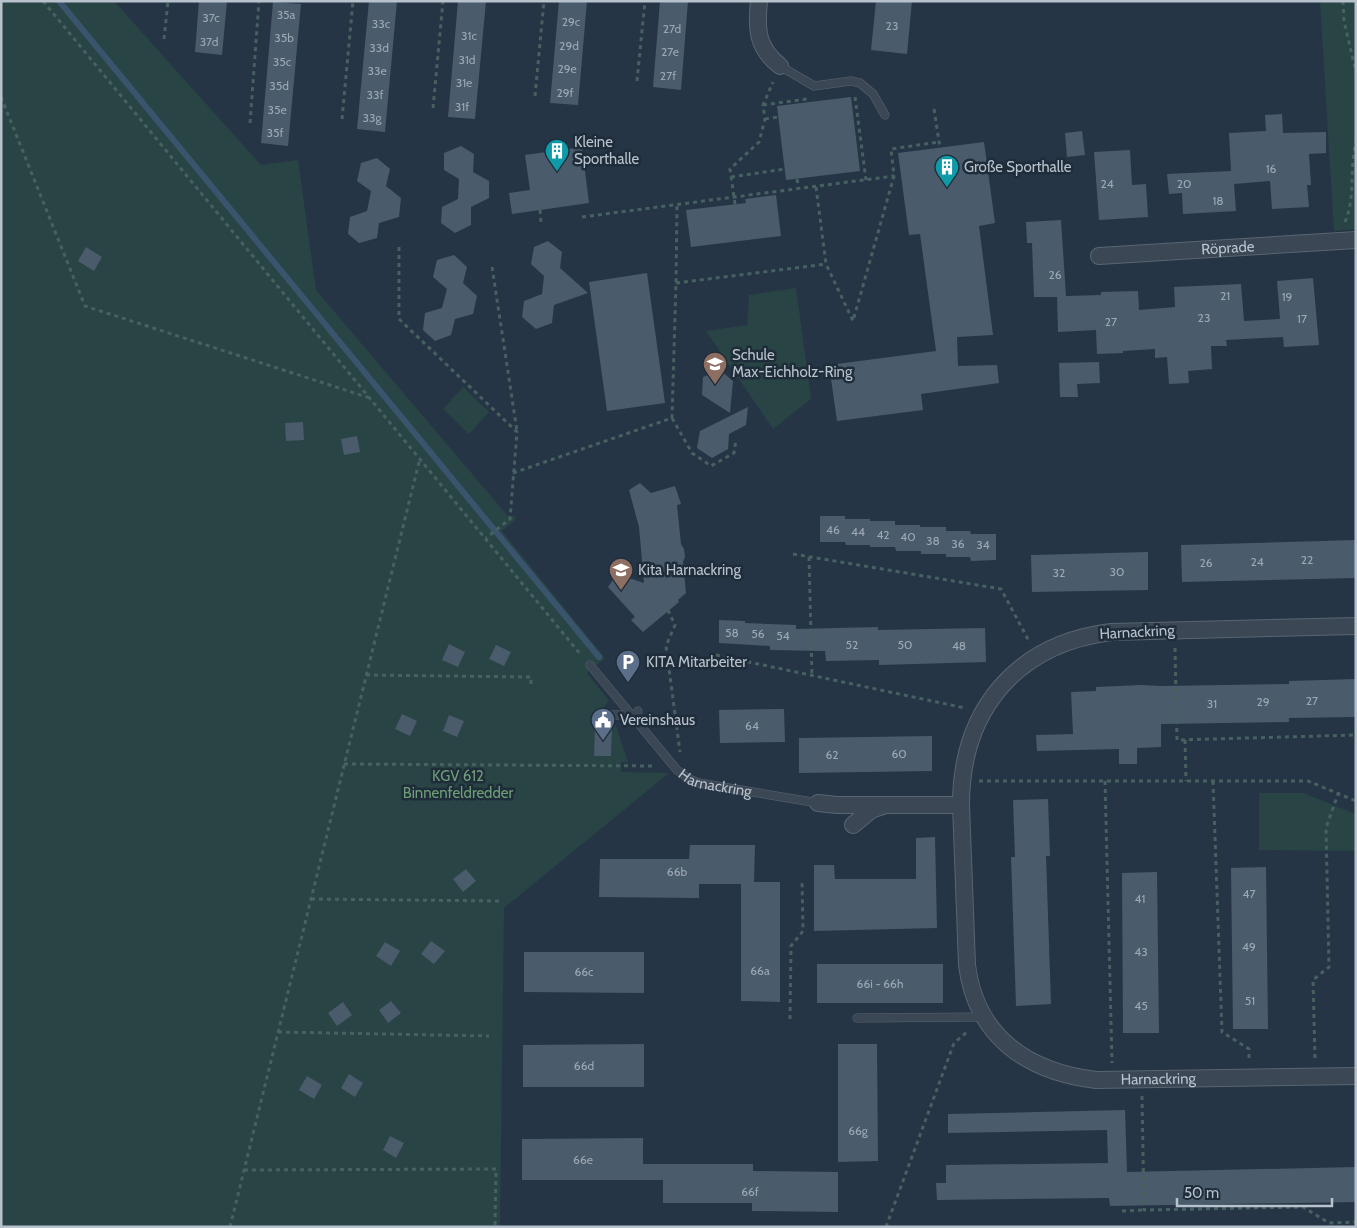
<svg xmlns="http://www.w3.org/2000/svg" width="1357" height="1228" font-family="Cabin,sans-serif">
<rect width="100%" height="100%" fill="#263545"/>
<!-- green -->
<path fill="#284445" d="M1,1H114L261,165L298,160L316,290L507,515L516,517L515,520L502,531L605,658L587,673L609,701L601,710V720H614L628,762H621V772L669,773L504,908L500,1227H1Z
M1320,1H1356V229L1334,231Z
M796,288L811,399L773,429L706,331L747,325L749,295Z
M463,387L489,412L469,434L443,409Z
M1259,793H1303L1356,814V851L1259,850Z"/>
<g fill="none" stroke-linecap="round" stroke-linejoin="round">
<!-- stream -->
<path stroke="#3b546e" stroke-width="6" d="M59,1L599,657"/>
</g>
<!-- building -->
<path fill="#4a5b6b" d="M199,1H227L222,55L195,52Z
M369,1H397L385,132L357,129Z
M458,1H486L475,119L448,117Z
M559,1H587L578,105L550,103Z
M660,1H688L681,90L653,87Z
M876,1H912L907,54L871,50Z
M273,2L301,4L288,146L261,143Z
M851,97L860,171L786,180L777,106Z
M1282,114L1283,133L1326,132V153L1309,154L1311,185H1307L1309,207L1272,209L1270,181L1234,184L1236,211L1183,214L1182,193L1169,194L1167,174L1231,171L1229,133L1266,131L1265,115Z
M1082,131L1085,155L1067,157L1065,133Z
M984,142L995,223L979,226L993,335L957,337L958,366L997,365L999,383L921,394L923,410L837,421L829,365L936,351L920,234L909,235L898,153Z
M461,146L474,154L473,172L489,181V198L471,207V225L455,233L441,223L442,207L458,199L459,179L444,170V153Z
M582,147L589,203L512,214L509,193L530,190L525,155Z
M1130,150L1132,185L1146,184L1148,217L1099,220L1094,152Z
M377,158L390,169L386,186L401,198L399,217L379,223L377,238L359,243L348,234L350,217L367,211L371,191L357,181L361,163Z
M776,195L781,236L691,247L686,210L746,203L745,199Z
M1061,220L1066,296L1101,295V292L1138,291L1139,310L1175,307L1174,287L1241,284L1244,321L1280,319L1277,281L1313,278L1319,345L1284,347L1283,337L1226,340L1227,346H1211L1212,369L1188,371L1189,383L1169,384L1167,357L1155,358V349L1123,351V353L1097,354L1096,330L1058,332L1057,297H1034L1032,243H1027L1026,222Z
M548,241L562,252L560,268L588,293L554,305L552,323L536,329L522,317L524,301L542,294L544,276L531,264L534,247Z
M86,247L102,257L94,271L78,261Z
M454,255L467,267L463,283L477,296L473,314L455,319L451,335L435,341L423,330L425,313L442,308L447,289L433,277L437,260Z
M647,273L665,403L607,411L589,282Z
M1099,362L1100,383L1077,384L1078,397H1060L1059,363Z
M720,370L733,381L730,413L702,395L703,377Z
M748,407L746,425L729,434L728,449L712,458L697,448L700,431Z
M303,422L304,440L286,441L285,423Z
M357,436L360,452L344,455L341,439Z
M640,483L651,493L675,486L681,504L677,505L681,544L684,549L685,557L683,562L686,593L678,600L679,602L643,632L631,620L635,617L608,587L617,574L644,583L639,527L629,490Z
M820,516H845V519H870V521H895V525H920V527H946V531H970L971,534H996V560L971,561L970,557H946V554H921V551H896L895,547H870V545H846L845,542H820Z
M1356,540V578L1182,582L1181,545Z
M1148,552V590L1032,592L1031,555Z
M719,620L745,621V623L796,625V629L878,627V630L985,628L986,662L879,665V660L826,661L825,651L770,650V646L719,643Z
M449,644L465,652L458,667L442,660Z
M496,645L511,652L504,666L489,659Z
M1356,679V717L1289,718V722L1161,724V747L1137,748V764H1119V749L1037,751L1036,735L1073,734L1071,692L1096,691V687L1141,685L1161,686L1289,684V681Z
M784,709L785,742L720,743L719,710Z
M402,714L417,721L410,736L395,729Z
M449,715L464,721L457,737L443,731Z
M595,726L612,727L611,756H594Z
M932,736V771L799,773V738Z
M1048,799L1050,856H1046L1051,1004L1016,1006L1011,857H1015L1013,800Z
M935,837L937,928L814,931V865H834L835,879H916V838Z
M690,845H755L754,882H780V1002L741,1001V884H699V898L599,897L600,859H689Z
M1266,867L1268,1029H1233L1231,868Z
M466,869L476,881L463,892L453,879Z
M1157,872L1159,1033H1123L1122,873Z
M431,941L445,951L434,964L421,954Z
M385,942L400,951L391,966L376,956Z
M524,952H644V993L524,992Z
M817,964H943V1003H817Z
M391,1001L401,1013L388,1023L379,1010Z
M343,1002L352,1015L337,1026L328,1013Z
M644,1044V1087H523V1045Z
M838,1044H877L878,1161L838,1162Z
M349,1074L363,1083L355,1097L341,1088Z
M307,1076L322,1085L314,1099L299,1090Z
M1125,1110L1127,1172L1356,1167V1202L1110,1206L1109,1198L937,1200L936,1183H946V1165L1108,1163L1107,1130L948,1133V1114Z
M390,1136L404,1143L396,1158L383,1150Z
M643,1138V1164H753V1171L838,1172V1212L752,1211V1203H663V1180H522V1139Z"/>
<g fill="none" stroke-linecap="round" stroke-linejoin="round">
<defs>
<g id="service">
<path d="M780,66L814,86L851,81L860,83L873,94L885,115"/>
<path id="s1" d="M590,665L677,770L689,779L699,783L818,803"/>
<path d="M601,715H631"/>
<path d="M636,722L638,711"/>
<path d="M857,1018L983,1017"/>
</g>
<g id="minor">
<path d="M759,1C756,29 757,48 780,66"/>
<path id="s2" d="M1099,256L1356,240"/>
<path id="s3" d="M1356,626L1111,632C1016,644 961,710 961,805L967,965C976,1037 1028,1072 1096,1080L1356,1076"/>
<path d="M818,803L837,805H961"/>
<path d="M853,825L871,810L883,806"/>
</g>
</defs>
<!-- service casing -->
<use href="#service" stroke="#596571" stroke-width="9"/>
<!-- minor casing -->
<use href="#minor" stroke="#596571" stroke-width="18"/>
<!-- path -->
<path stroke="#476161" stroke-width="3" stroke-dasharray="4 4" stroke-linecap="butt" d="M43,1L581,655
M1343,1L1344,21L1356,72
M164,39L168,1
M637,81L645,1
M535,96L544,1
M1,97L85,306L370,398
M855,97L866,180
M763,105L807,99
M433,108L443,1
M934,109L940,148
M342,119L353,1
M765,119L778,117
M250,123L259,1
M731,177L785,169
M797,179L799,189
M816,187L826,264L853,321L894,176L891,149L939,142
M735,204L730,169L759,142L765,119L763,105L773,82
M540,210L541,222
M582,217L894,176
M1345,222C1356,196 1349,169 1356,142
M399,247V319L517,432L510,519L486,538
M492,267L517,431
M676,283L826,264
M672,418L692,453L711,466L734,453L736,439
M513,473L672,418L676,283L677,205
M793,554L1001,589L1030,643
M809,557L812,675
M668,610L675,625L666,646L680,752
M1175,648L1177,740L1356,735
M716,655L965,708
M366,675L531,677V686
M1185,740L1186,781
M344,764L656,766
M979,781H1308L1356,801
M1105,781L1112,1063
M1213,781L1222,1032L1249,1049V1060
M311,899L502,901
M790,1019L791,946L803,931L802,880
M278,1032L489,1036
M1315,1058L1313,980L1329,967L1326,828L1338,794
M1142,1096L1144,1210L1303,1207L1329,1223L1356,1222
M244,1170L496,1169L495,1227
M1122,1211L1144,1210
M230,1227L420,458
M886,1227L954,1043L968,1031"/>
<!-- service -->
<use href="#service" stroke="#3b4754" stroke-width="8"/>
<!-- minor -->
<use href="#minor" stroke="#3b4754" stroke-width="16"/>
</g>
<!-- icons -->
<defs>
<symbol id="building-pin" viewBox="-11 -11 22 30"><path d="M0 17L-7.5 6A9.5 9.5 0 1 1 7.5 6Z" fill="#0f9aa8" stroke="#1f2c39"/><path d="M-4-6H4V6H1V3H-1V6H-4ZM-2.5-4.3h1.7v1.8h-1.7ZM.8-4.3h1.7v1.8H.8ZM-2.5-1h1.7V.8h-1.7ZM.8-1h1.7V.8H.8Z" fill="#fff"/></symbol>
<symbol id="school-pin" viewBox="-11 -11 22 30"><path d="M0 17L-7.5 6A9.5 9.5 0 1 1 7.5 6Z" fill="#8d6e63" stroke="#1f2c39"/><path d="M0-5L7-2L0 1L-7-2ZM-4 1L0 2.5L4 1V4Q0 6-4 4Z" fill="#fff"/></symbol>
<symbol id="parking-pin" viewBox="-11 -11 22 30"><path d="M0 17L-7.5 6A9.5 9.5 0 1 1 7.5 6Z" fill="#5c6f8a" stroke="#1f2c39"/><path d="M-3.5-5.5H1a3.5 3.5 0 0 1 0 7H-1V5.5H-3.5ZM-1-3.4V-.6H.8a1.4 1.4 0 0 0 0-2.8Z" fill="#fff"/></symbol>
<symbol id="civic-pin" viewBox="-11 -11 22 30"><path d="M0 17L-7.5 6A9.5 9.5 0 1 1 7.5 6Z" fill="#5c6f8a" stroke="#1f2c39"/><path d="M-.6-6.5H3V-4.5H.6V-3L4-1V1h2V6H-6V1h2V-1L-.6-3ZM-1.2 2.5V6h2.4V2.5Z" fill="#fff"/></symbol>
</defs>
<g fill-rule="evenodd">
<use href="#building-pin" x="543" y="137" width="28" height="38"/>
<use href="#building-pin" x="933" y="153" width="28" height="38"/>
<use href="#school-pin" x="701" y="350" width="28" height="38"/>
<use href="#school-pin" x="607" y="556" width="28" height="38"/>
<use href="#parking-pin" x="614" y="648" width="28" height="38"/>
<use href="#civic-pin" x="589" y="706" width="28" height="38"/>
</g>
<g text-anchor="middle" stroke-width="5" stroke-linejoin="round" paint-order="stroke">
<!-- number labels -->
<g font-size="12" fill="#9ca8b4">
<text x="286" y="19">35a</text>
<text x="211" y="22">37c</text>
<text x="571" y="26">29c</text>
<text x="381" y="28">33c</text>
<text x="892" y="30">23</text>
<text x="672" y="33">27d</text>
<text x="469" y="40">31c</text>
<text x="284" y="42">35b</text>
<text x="209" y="46">37d</text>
<text x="569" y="50">29d</text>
<text x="379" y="52">33d</text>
<text x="670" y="56">27e</text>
<text x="467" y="64">31d</text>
<text x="282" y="66">35c</text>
<text x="567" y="73">29e</text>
<text x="377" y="75">33e</text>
<text x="668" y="80">27f</text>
<text x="464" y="87">31e</text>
<text x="279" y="90">35d</text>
<text x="565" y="97">29f</text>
<text x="375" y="99">33f</text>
<text x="462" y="111">31f</text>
<text x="277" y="114">35e</text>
<text x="372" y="122">33g</text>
<text x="275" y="137">35f</text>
<text x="1271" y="173">16</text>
<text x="1107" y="188">24</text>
<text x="1184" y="188">20</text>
<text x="1218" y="205">18</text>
<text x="1055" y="279">26</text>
<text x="1225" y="300">21</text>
<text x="1287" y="301">19</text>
<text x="1204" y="322">23</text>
<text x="1302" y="323">17</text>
<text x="1111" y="326">27</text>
<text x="833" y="534">46</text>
<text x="858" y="536">44</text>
<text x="883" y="539">42</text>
<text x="908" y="541">40</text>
<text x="933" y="545">38</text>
<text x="958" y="548">36</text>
<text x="983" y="549">34</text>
<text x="1307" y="564">22</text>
<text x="1257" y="566">24</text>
<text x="1206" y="567">26</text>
<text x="1117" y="576">30</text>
<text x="1059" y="577">32</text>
<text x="732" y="637">58</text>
<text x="758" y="638">56</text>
<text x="783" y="640">54</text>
<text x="852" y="649">52</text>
<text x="905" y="649">50</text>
<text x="959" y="650">48</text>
<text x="1312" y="705">27</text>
<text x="1263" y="706">29</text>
<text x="1212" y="708">31</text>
<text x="752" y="730">64</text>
<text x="899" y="758">60</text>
<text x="832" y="759">62</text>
<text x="677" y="876">66b</text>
<text x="1249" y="898">47</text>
<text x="1140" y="903">41</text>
<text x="1249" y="951">49</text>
<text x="1141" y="956">43</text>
<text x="760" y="975">66a</text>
<text x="584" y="976">66c</text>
<text x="880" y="988">66i - 66h</text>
<text x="1250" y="1005">51</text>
<text x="1141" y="1010">45</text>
<text x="584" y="1070">66d</text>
<text x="858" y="1135">66g</text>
<text x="583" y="1164">66e</text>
<text x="750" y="1196">66f</text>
</g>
<!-- poi labels -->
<g font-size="15" fill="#b8c2cd" stroke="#1f2c39" text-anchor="start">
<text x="574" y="147">Kleine<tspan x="574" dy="17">Sporthalle</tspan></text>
<text x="964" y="172">Große Sporthalle</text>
<text x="732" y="360">Schule<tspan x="732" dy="17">Max-Eichholz-Ring</tspan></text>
<text x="638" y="575">Kita Harnackring</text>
<text x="646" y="667">KITA Mitarbeiter</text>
<text x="620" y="725">Vereinshaus</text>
</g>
<!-- street labels -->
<g font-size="15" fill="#b8c2cd" stroke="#1f2c39">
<text dy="5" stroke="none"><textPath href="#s2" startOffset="129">Röprade</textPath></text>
<text transform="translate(1137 632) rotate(-3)" y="5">Harnackring</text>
<text dy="5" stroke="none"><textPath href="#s1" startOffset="178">Harnackring</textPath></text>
<text dy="5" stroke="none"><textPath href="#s3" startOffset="909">Harnackring</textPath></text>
</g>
<!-- park labels -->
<g font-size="15" fill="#6e9f76" stroke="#1f2c39">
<text x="458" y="781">KGV 612<tspan x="458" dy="17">Binnenfeldredder</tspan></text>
</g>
</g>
<!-- border -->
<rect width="1357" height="1228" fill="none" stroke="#b8c2cd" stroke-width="5"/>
<!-- scale -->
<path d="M1177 1198v8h155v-8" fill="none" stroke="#b8c2cd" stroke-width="2.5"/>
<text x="1184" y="1198" font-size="15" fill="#b8c2cd" stroke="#1f2c39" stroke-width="4" paint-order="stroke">50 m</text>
</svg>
